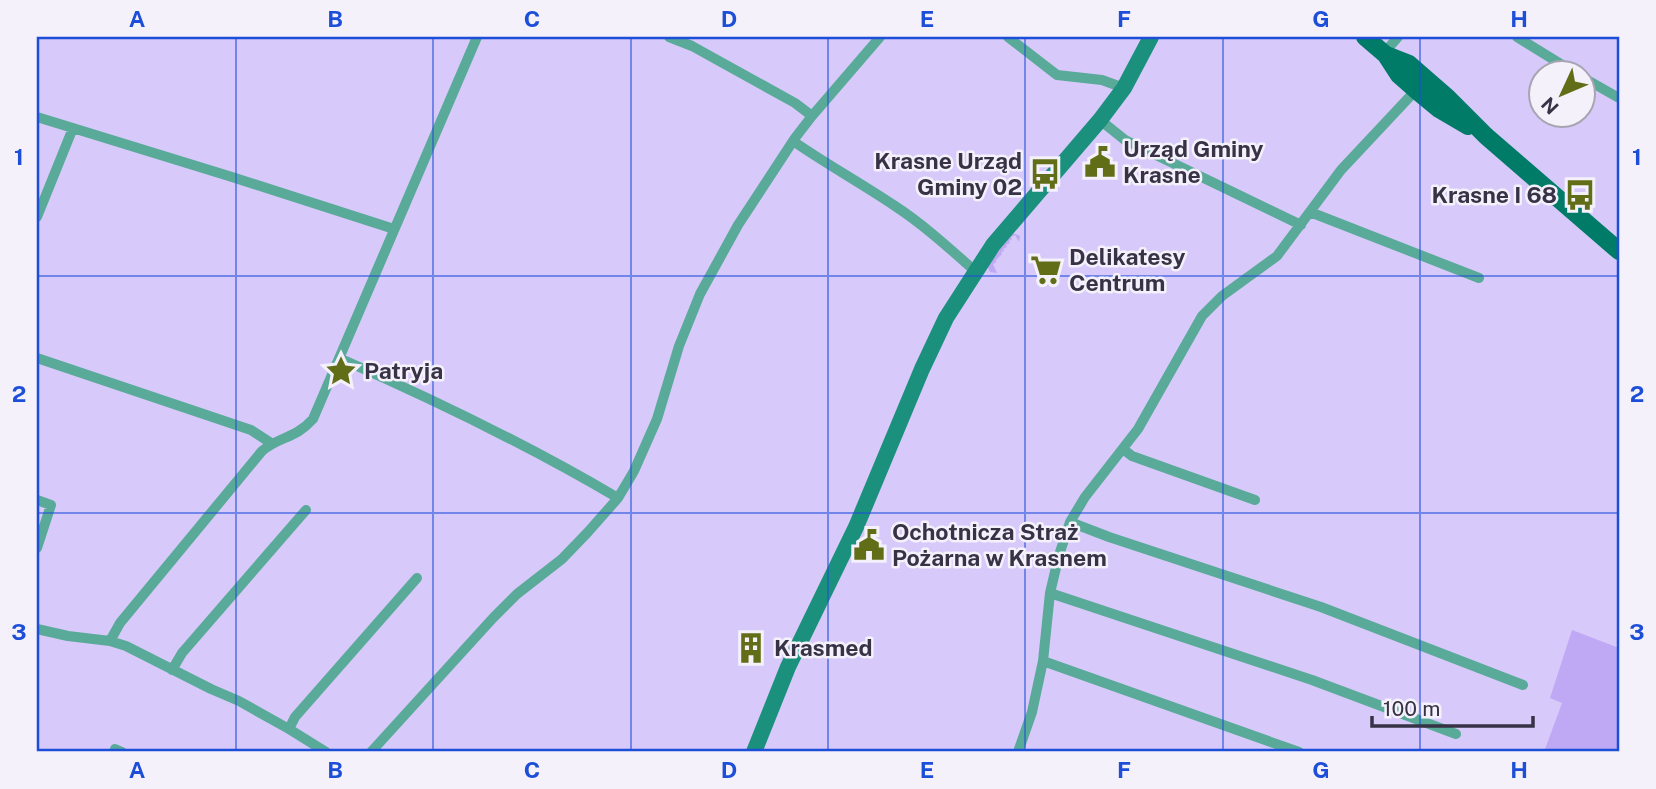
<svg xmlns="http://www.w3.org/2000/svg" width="1656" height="789" font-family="'Public Sans',sans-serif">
<rect width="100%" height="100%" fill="#d7c9fa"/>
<!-- green -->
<path fill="#bfa8f4" d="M1013,233L1020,236L1019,242L1015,235L1011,237L1012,239L1009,241L1010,243L1006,245L1007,247L1003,249L1004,251L1001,252L1002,254L996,260V262L993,264L997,273L990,272L987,266Z
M1572,630L1619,648V752H1544L1562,703L1550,698Z"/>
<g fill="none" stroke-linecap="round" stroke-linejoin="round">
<!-- street -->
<path stroke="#59aa98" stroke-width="10" d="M669,37L692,46L795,103L812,116
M1008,37L1057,75L1102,80L1124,88
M1517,37L1577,74
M1384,53L1398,37
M1582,77L1619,98
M37,117L232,177L394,229
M1100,120L1125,140L1301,225
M793,141C826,164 861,183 895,206C924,225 949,248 975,271
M1310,212L1479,278
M37,217L73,128
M37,358L251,430L271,443
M339,358C435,400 528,445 618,498
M1123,449L1132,456L1255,500
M37,500L51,505L37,548
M1070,522L1109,537L1321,607L1523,685
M1050,593L1312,680L1456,734
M37,629L68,636L110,641L126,646L211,689L239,701L289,729L326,752
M110,641L120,623L262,451C280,436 295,439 313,419L477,37
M1043,661L1299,752
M172,670L182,653L306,510
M289,729L295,717L417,578
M115,749L122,752
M371,752L493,618L517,594L562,559L588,532L618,498L634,471L657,419L679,346L700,294L738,225L795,138L812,116L880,37
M1018,752L1032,712L1043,661L1050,593L1059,555L1070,522L1085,497L1138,429L1202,316L1222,296L1277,256L1341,170L1416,90V87"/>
<!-- secondary -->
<path stroke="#1b907c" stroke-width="16" d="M754,752L788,667L856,527L922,369L946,318L993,245L1100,120L1124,88L1151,37"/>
<!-- primary -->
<path stroke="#007b68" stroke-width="18" d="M1365,37L1386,55L1399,75L1416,90L1439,109L1468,126
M1386,55L1409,64L1448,98L1486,136L1619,251"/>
</g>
<!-- grid -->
<path fill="none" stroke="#1d4ed8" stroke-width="2" stroke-opacity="0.55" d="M236,37V752M433,37V752M631,37V752M828,37V752M1025,37V752M1223,37V752M1420,37V752M37,276H1619M37,513H1619"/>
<!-- icons -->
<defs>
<symbol id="civic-bare" viewBox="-9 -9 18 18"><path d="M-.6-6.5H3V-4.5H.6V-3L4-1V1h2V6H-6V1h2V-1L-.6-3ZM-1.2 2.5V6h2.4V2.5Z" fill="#626e17" stroke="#f4f1fb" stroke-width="2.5" paint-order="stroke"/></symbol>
<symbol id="bus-bare" viewBox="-9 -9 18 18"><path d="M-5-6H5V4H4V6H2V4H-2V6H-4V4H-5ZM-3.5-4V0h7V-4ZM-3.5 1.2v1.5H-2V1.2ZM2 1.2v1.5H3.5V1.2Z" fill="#626e17" stroke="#f4f1fb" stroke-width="2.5" paint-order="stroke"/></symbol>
<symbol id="supermarket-bare" viewBox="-9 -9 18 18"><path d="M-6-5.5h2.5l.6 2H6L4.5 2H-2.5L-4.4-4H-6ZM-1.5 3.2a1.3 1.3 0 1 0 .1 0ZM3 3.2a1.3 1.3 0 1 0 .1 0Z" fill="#626e17" stroke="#f4f1fb" stroke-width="2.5" paint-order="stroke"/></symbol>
<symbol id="sight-bare" viewBox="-9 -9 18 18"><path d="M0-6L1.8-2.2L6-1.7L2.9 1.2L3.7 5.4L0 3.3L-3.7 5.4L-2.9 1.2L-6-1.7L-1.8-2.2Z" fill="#626e17" stroke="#f4f1fb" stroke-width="2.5" paint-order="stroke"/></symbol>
<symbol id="building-bare" viewBox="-9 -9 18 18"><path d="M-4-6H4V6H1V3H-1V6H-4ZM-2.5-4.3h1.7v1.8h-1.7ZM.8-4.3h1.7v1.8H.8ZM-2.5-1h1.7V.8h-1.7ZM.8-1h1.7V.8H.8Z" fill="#626e17" stroke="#f4f1fb" stroke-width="2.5" paint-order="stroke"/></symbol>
</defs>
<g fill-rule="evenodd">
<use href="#civic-bare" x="1078" y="140" width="44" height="44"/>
<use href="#bus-bare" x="1023" y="152" width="44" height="44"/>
<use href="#bus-bare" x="1558" y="173" width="44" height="44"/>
<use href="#supermarket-bare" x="1024" y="248" width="44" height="44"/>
<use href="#sight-bare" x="319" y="349" width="44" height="44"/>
<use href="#civic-bare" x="847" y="523" width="44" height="44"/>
<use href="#building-bare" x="729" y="626" width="44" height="44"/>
</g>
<g text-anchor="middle" stroke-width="5" stroke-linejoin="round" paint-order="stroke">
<!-- poi labels -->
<g font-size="23" font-weight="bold" fill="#373245" stroke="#f4f1fb" text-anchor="start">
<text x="1123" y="157">Urząd Gminy<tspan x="1123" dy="26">Krasne</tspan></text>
<text x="1022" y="169" text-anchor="end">Krasne Urząd<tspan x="1022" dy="26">Gminy 02</tspan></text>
<text x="1557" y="203" text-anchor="end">Krasne I 68</text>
<text x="1069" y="265">Delikatesy<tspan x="1069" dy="26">Centrum</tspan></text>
<text x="364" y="379">Patryja</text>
<text x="892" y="540">Ochotnicza Straż<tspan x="892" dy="26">Pożarna w Krasnem</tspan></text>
<text x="774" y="656">Krasmed</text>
</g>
</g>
<!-- border -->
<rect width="1656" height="789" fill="none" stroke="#f4f1fb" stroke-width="77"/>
<!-- north arrow -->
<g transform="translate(1562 94) rotate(226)"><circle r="33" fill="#f4f1fb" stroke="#a8a5b2" stroke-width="2"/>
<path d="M0-5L12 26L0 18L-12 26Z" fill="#626e17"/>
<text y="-10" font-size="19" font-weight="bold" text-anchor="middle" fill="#373245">N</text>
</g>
<!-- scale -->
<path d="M1372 716v10h161v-10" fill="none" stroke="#373245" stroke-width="3.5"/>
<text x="1383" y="716" font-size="21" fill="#373245" stroke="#f4f1fb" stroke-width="5" paint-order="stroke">100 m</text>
<rect x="38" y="38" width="1580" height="712" fill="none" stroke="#1d4ed8" stroke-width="2.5"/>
<g font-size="23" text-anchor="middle" font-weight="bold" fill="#1d4ed8">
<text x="137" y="27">A</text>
<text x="335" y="27">B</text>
<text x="532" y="27">C</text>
<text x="729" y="27">D</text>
<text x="927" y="27">E</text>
<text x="1124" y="27">F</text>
<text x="1321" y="27">G</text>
<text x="1519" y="27">H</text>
<text x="19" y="165">1</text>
<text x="1637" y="165">1</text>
<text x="19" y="402">2</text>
<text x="1637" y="402">2</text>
<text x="19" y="640">3</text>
<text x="1637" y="640">3</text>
<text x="137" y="778">A</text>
<text x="335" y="778">B</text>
<text x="532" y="778">C</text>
<text x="729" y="778">D</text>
<text x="927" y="778">E</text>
<text x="1124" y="778">F</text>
<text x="1321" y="778">G</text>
<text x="1519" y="778">H</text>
</g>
</svg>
